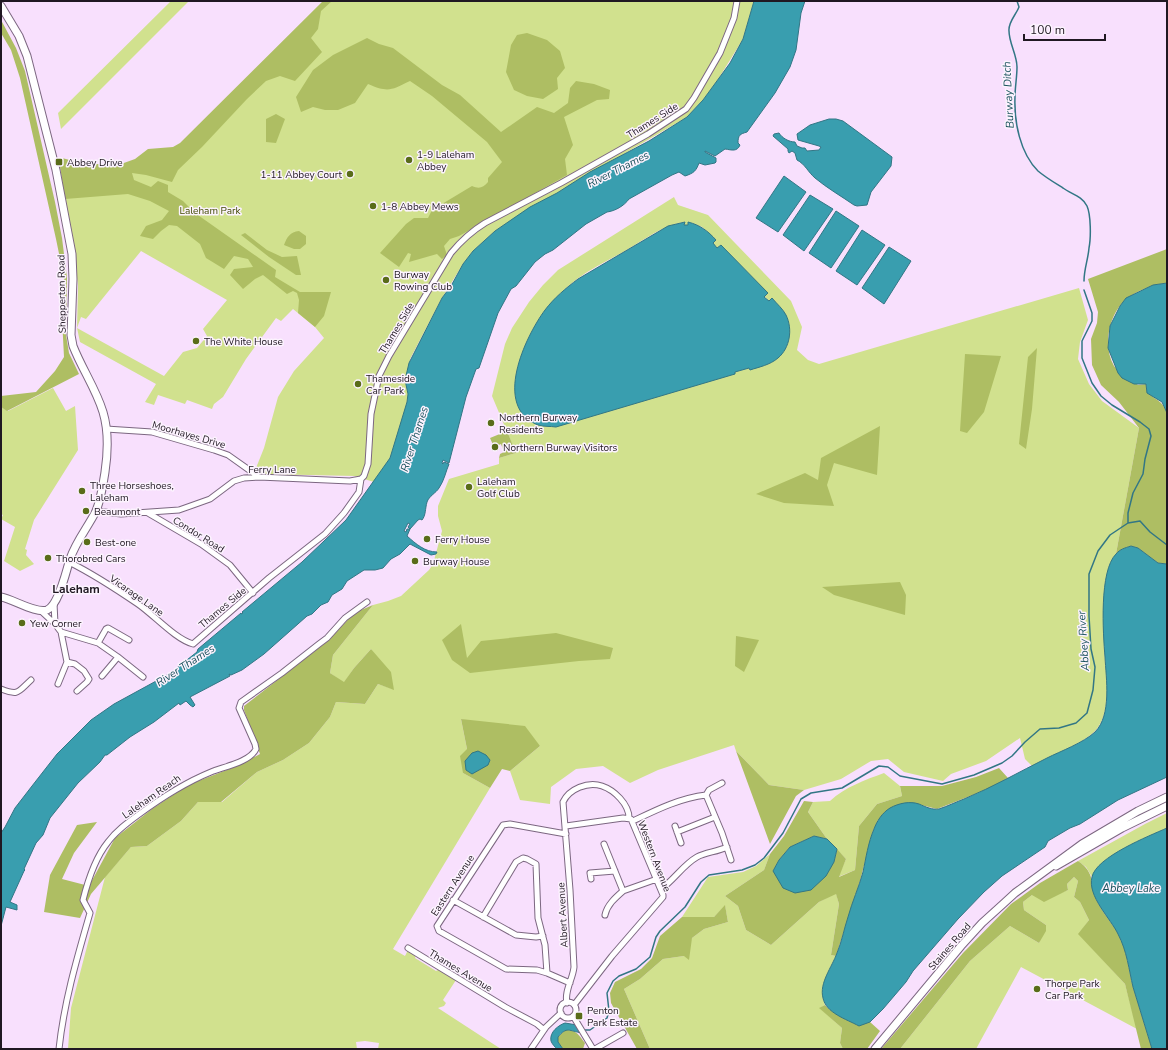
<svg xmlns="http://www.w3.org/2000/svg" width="1168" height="1050" font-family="'Nunito Sans',sans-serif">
<rect width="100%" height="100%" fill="#f8e0fd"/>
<!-- green -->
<path fill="#d1e18e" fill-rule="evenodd" d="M171,1H189L61,129L58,113Z
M329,1H754L743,39L717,81L703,100L687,117L557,193L495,231L473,251L463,264L442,298L410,359L409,394L404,416L390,458L374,482L354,476L262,474L256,468L264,448L278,397L294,371L324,338L315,327L293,309L281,321L276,318L246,359L223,397L214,404L212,409L187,400L185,404L158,395L154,405L145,402L156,384L80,342L77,328L78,286L76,268L60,166L92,168L127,167L179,149ZM141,251L227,300L203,329L207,336L197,348L183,352L164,376L77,328L81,317L86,319Z
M674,197L678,205L708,215L791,301L802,327L797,350L808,360L819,364L1079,288L1088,320L1080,342L1078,359L1089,384L1102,401L1139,428L1116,554C1102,574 1104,599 1104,622C1104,635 1104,647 1105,659C1107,680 1111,713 1096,730C1085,743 1048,757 1032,766L1025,759L1020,738L986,761L951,774L943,781L904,772L888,759L871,761L841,779L804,790L769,785L736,751L734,745L658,770L630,783L603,766L576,769L551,787L550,804L520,800L510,771L540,746L461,719L467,749L463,773L490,788L393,949L405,956L408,950L416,955L415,958L436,971L440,969L456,980L443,1000L446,1003L444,1006L438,1008L501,1049H378L379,1043L365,1041L356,1042L357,1049H68L71,1008L105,877L131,847L147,846L181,821L198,802H222L257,772L283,760L309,743L330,717L336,702L365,704L378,684L393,689L371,649L354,668L344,683L330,673L333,655L373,605L388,601L401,596L429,570L433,564L442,531L438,516V506L449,479L499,464V458L516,453L492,396L505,344L512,328L529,302L543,285L558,270ZM684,222V225H688L689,222L702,227L716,240L712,243L717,248L721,245L767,293L764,296L769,301L772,299L749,370V368L735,372V374L515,393C518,345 540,308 577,279C592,268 609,260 625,251C637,244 657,230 670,226C674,224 680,223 684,222Z
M53,388L66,411L75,406L78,450L34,520L25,549L27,550L26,555L34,564L20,571L4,561L15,527L1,519L3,515L1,514V407L8,411Z
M884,773L900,786L902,796L877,804L859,826L855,870L838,877L846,859L827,839L808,812L813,802L830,801C845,787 865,780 884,773Z
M1167,813V828L1148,837L1096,869L1092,877L1086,867L1078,861L1145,824Z
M770,854L764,870L725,896L738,906L746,930L771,945L819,902L836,893L839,904L831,955L836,956C829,972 819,987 825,1005L820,1008L842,1028L840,1043L843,1049H650L624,989L640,979L663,959L684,956L692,938L704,929L728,922L725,906L714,917H682L708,877L743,872L756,866Z
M1074,877L1078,881L1074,897L1080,902L1089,920L1079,934L1125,984L1137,1029L1021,967L976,1049H900L970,961L1010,926L1039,943L1046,925L1024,910L1023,902L1032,895L1060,893L1068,890L1067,884Z"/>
<!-- forest -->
<path fill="#aebe63" d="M323,1H332L321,11L318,29L311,38L322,52L295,81L280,76L266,81L247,99L202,147L178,170L172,182L146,175L132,173L134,180L151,187L158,181L168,185V192L183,201L195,213L276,270L275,277L300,292H331L324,316L315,327L298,313L299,300L297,293L293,291L287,294L263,275L255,279L243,289L230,275L234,269L253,267L248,259L234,256L224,269L206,258L200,244L177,226L169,225L161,231L153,239L140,236L146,226L162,220L169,211L150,201L128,194L65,199L60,166L62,158L85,164H121L135,159L148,149L173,147L180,143Z
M1,20L16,48L25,71L55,202L62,238L67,278L66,335L69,353L79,374L7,411L1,407V396L36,392L55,371L64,357L62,318L64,278L56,239L20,78L11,50L1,33Z
M527,33L547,40L560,51L565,68L557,78L558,89L543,99L527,96L514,90L506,72L511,45L517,35Z
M367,38L379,44L393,48L442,85L460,95L501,132L537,107L554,113L568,103L570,88L576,81L594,84L610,90L609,99L597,100L564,117L573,145L565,159L567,175L459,236L450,239L444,246L447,255L442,259L437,254L409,262L411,254L408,253L399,267L380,253L406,224L414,218H428L432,210L472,186C479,189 483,188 488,182V178L502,162L487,142L432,96L410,81C391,90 389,93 368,84L355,103L338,110H325L313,107L301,112L296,97L313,70L333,55Z
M276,114L285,119L276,143L266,142V119Z
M299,231L306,236V244L300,249H294L284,245C287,237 290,232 299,231Z
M245,233L267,250L282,257L297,256L301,275H296L269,257L241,235Z
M1167,249V283C1154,284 1131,293 1123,302C1108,318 1103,347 1114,366C1118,372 1132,380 1138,385L1146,384L1147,391C1155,401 1162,399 1167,413V564L1158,563L1138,548L1131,546L1121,550L1116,554L1139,428L1119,402L1101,385L1092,365L1091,339L1097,323L1098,312L1088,279Z
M1037,348L1032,409L1026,449L1019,444L1028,357Z
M965,354L1001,356L984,412L967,433L960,431Z
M880,426L877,475L834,463L827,485L834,506L784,503L756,494L805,473L818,480L821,458Z
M507,431L516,453L499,458L500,454L504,452L501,444L494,447L490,438Z
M900,582L906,595L905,615L834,595L822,587Z
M373,605L333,655L330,673L344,682L354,668L371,649L391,672L394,690L378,684L365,704L336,702L330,717L309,743L283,760L257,772L221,802H198L181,821L147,846L131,847L91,894L80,918L44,912L50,875L77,825L97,822L74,853L62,879L89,886L115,838L152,809L188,785L237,766L260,754L244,710V706L329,640L354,613Z
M461,624L467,658L481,641L556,633L613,648L610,659L579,661L470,673L452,660L442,640Z
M736,636L759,640L744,672L735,666Z
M461,719L525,726L540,746L510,771L502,769L490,788L463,773L460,756L467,749Z
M736,751L769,785L804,790L796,796L770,844Z
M999,768L1008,778L988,789L937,809L917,804L878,820L873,831L860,881L836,956L831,955L839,904L836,894L819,902L771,945L746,930L738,906L725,896L764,870L770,854L784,836L804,801L813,802L808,812L827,839L814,836L790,847L779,860L773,871L834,862L837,849L846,859L839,877L855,870L859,826L877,804L902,796L900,786H942L976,777Z
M1078,861C1096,873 1090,885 1098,903C1105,917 1117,928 1122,942C1128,957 1129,972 1133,987C1139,1008 1146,1028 1152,1049H1141L1125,984L1078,934L1089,920L1080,902L1074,897L1078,881L1074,877L1067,884L1068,890L1044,902L1032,895L1023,902L1024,910L1046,925V931L1039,943L1010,926L970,961L900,1049H881L963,953L1011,904L1040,883Z
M725,905L728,922L704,929L692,938L689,960L684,956L663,959L640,979L624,989L650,1049H637L611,1003L610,993L615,982L641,969L652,958L660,936L682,917H714Z
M825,1005L829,1009L864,1023L870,1022L880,1031L867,1049H843L840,1043L842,1028L819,1008Z
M565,1030C576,1029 579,1035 585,1043L583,1049H563L558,1042V1037Z"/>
<!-- water -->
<path fill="#399eaf" stroke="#327685" d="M754,1H805L801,13L796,50L790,67L775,93L747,132C740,134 738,135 738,143L740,145C737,152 732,150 725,149L715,156L705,151V152L716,158V162L715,163L705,165L699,163C696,171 694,173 685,176L679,172L672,175L629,199C624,206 615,211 607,212L586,224L553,250L545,254L535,262L516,286L511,289L498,313L479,368L476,369L466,397L449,463L443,460L442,463L443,464L444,462L449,464C446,471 444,481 439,488C436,493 429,496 427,502C425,509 426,515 422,520L420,519L418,520L410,529L408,527L410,524L408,523L404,531L406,532L407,529H410L407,536C416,544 425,552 437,552L436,554L431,555L410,544L400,554L391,559L383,568L375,570H364L347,581L342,589L332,595L328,602L321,605L312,614L307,616L264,654L242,670L231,675L229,674L230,676L190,697L195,705L193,707L190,705L186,701L180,705L179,703L154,722L130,737L107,755H105L100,762L78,783L50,818L43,835L36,843L24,869L25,870L24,871L10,902L17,905V910L6,907L1,926V833L5,827L15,808L32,786L57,754L91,720L114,704L169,674L197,652L198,649L241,613V614L243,613L242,612L302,562L346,520L390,458L407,402L408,394L405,380L409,363L442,298L451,286L463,264L473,251L495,231L530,207L557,193L590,172L649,141L687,117L703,100L730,63L743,39Z
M829,119H836L843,121L892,157L891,166L871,192L867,205L857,206L854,205C841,196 827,188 815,178C808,172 805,164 797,160L795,153L792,151L789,153L788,151V149L773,136L774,134L779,133C782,138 789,142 795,142L797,146L802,148H805L807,151L819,150L821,147L819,146L798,140L797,134L810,125Z
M784,176L806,192L778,232L756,218Z
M810,195L833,209L804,251L783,235Z
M836,211L859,226L831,268L809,253Z
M685,222L684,225H688V222C700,225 708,231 716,240L713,243L717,248L721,245L768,293L764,297L769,301L772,298C777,304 783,309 786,315C793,329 790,348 778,358C770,365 759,367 750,370L749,368L735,372V374L556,427C550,426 544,427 538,425C492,407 525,337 545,310C554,298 566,288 578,279L668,226Z
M862,230L885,245L857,285L836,271Z
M889,247L911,261L884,304L862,288Z
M1167,283V413L1162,402L1147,393L1146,384H1134L1122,378L1118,373L1108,348L1110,326L1120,306L1126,298L1153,285Z
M1131,546L1138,548L1158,563L1167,564V777L1118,800L1080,824L1070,828L1048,841L1045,847L1002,876L984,892L958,919L913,971L906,982L883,1009L870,1022L859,1026C846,1019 826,1013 823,998C819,983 832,967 837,953C842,941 844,929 848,917C852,902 859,887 863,872C866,858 868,843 874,829C877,821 882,813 890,808C899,803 910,801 919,804C926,807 932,810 939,809C948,806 956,802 964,799C993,787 1019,772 1047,758C1061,751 1083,743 1095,732C1112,715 1106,678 1105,657C1103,633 1099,571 1116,554C1120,549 1125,548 1131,546Z
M478,751L486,755L490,760L488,765L472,774L466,770L465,761L472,753Z
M1167,828V1049H1152C1146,1028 1139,1008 1133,987C1129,970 1127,951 1118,934C1111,919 1087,896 1092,877C1096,857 1149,836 1167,828Z
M814,836L827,839L837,849L834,862L826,876L811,890L795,893L783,888L773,871L779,860L790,847Z
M565,1023L577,1025L582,1033C569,1031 567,1026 558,1037V1042L563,1049H557C555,1047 552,1044 551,1041C549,1032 559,1025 565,1023Z"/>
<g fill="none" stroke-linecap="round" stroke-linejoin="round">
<!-- stream -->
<path stroke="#327685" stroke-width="1.5" d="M1017,1L1019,7C1016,15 1008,22 1009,31C1009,43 1017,55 1017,67C1017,77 1015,87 1015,97C1014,122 1020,153 1038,171C1045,177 1055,183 1063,188C1071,194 1082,196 1087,206C1091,215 1091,238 1089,248C1088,260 1084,269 1084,281
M1084,290L1092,313V321L1082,341V358L1092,383L1101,396L1112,405L1140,422L1149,429L1151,436L1145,459L1143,474L1133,493L1128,513V523
M582,1030H590L607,1018L609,1011L607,993L613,981L619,976L636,969L650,957L656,937L660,931L685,907L701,882L709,875L742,870L755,865L764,858L783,833L801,799L811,793L842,788L879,766L888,767L900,776L942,784L974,775L1002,763L1012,756L1025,742L1040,729L1059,728L1076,723L1087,713L1093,690L1095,667L1091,649L1089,616V574L1098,551L1110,535L1128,523L1140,521L1150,532L1167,545"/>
<defs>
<path id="minor" d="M106,429L152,432L214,450L228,455L259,477
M96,511L121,514L179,510L210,499L234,481L244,478L259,477L350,481L361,479
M148,513L201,544L230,565L253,593
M69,562C93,574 116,589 138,604C154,615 175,639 193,644L269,578L325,534L344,513L359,492L361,479L364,476L368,464L371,414L379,376L389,356L451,253C461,241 472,231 485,223L561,183L648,134L686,109L694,98L720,53L734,18L737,1
M54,603L55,624
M41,611L55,624L61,632L98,643L118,657L143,677
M61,632L67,662L75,664L84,671L89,679L87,682L77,691
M98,643L106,629L108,628L129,640
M102,676L118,657
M58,684L67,662
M1,689C19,696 18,692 31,680
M722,783L709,790L706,795L722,833L731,860
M633,821C656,810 680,798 706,795
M566,826L623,818L631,819L663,895V897L612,956L574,1005
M675,826L681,843
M677,832L715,817
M604,844L623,891L657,879
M591,879L590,873L615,871
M661,889C674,880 683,865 697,857C706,852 717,852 727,847
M453,900L516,935L536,937L543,936
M605,915C607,905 615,898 623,891
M483,917L516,862L523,858L527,859L536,864L538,918L545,945L547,973L570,983
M408,948L505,1007L537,1024L544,1030
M547,973L537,970L506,969L439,931L437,926L503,825L510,824L566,834
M560 1010a8 8 0 1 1 16 0a8 8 0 1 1-16 0Z
M567,1003C564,991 573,979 574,967L570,890L563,802C569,789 588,781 602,786C614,790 629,804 629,818
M573,1016L593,1049
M59,1049C64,1002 77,958 90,913L83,900C88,880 95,858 108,842C116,831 127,823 138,815C161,798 184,783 211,772C223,767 250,762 256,749L255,744L239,708L241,702L282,673L319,644L327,638L345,618L367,602
M531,1049L546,1027L561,1013
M595,1049L623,1033"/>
<path id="major" d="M1,6L19,36L27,56L56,170L72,254L73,279L71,335L73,346C82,369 96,389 103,412C109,432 108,452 105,472C103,485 101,499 96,511C88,527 76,541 70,559C66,571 59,605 47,610C36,614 13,599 1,597
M1056,866L1122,828L1167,806
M875,1049L961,946L982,923L1003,904L1015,893L1082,844L1138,811L1167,797"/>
</defs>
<!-- minor casing -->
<use href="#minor" stroke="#7c6781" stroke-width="7"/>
<!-- major casing -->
<use href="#major" stroke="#7c6781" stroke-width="9"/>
<!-- minor -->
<use href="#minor" stroke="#fff" stroke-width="5"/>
<!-- major -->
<use href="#major" stroke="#fff" stroke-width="7"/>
</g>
<!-- markers -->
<g fill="#596c19" stroke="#fcf3fe" stroke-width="1.5">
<circle cx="409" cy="160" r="4"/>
<rect x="55" y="158" width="8" height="8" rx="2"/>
<circle cx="350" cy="174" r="4"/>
<circle cx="373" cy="206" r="4"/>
<circle cx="386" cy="280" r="4"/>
<circle cx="196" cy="341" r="4"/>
<circle cx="358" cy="384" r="4"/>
<circle cx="491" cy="423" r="4"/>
<circle cx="495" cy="447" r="4"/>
<circle cx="469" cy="487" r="4"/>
<circle cx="82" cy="491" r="4"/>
<circle cx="86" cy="511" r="4"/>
<circle cx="427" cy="539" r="4"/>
<circle cx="87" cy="542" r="4"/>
<circle cx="48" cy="558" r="4"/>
<circle cx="415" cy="561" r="4"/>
<circle cx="22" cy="623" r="4"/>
<circle cx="1037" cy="989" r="4"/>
<rect x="575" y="1012" width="8" height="8" rx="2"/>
</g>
<g text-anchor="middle" stroke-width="3" stroke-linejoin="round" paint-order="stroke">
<!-- street labels -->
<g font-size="10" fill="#201822" stroke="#fcf3fe">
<text transform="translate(652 120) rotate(-32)" y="4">Thames Side</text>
<text transform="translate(61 294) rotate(-91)" y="4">Shepperton Road</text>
<text transform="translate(396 328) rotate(-59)" y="4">Thames Side</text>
<text transform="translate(189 434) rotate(16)" y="4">Moorhayes Drive</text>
<text x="272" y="473">Ferry Lane</text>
<text transform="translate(199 534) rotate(32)" y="4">Condor Road</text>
<text transform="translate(137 595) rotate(35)" y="4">Vicarage Lane</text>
<text transform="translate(222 607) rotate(-40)" y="4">Thames Side</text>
<text transform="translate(151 796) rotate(-35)" y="4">Laleham Reach</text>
<text transform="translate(655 856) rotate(69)" y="4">Western Avenue</text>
<text transform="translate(452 885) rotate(-57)" y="4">Eastern Avenue</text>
<text transform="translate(562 915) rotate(-93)" y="4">Albert Avenue</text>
<text transform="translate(949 946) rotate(-49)" y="4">Staines Road</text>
<text transform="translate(461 970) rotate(31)" y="4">Thames Avenue</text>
</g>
<!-- poi labels -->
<g font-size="10" fill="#201822" stroke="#fcf3fe" text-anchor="start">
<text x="417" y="158">1-9 Laleham<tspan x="417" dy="12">Abbey</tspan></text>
<text x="67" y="166">Abbey Drive</text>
<text x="342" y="178" text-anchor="end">1-11 Abbey Court</text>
<text x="381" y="210">1-8 Abbey Mews</text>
<text x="394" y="278">Burway<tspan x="394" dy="12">Rowing Club</tspan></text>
<text x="204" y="345">The White House</text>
<text x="366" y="382">Thameside<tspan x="366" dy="12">Car Park</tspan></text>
<text x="499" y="421">Northern Burway<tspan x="499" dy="12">Residents</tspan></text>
<text x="503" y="451">Northern Burway Visitors</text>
<text x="477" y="485">Laleham<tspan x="477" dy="12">Golf Club</tspan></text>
<text x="90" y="489">Three Horseshoes,<tspan x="90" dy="12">Laleham</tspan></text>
<text x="94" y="515">Beaumont</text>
<text x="435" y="543">Ferry House</text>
<text x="95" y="546">Best-one</text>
<text x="56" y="562">Thorobred Cars</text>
<text x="423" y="565">Burway House</text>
<text x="30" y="627">Yew Corner</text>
<text x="1045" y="987">Thorpe Park<tspan x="1045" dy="12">Car Park</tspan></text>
<text x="587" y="1014">Penton<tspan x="587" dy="12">Park Estate</tspan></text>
</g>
<!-- park labels -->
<g font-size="10" fill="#414a02" stroke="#fcf3fe">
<text x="210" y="214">Laleham Park</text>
</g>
<!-- water labels -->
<g font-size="11" font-style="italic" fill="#1a525c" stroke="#fcf3fe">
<text transform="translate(1008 95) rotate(-93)" y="4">Burway Ditch</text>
<text transform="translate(618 169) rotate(-27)" y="4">River Thames</text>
<text transform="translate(414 439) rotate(-72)" y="4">River Thames</text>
<text transform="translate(1083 641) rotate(-94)" y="4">Abbey River</text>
<text transform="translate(185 665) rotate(-33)" y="4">River Thames</text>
<text x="1131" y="892">Abbey Lake</text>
</g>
<!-- quarter labels -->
<g font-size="12" font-weight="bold" fill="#201822" stroke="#fcf3fe">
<text x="76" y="593">Laleham</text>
</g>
</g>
<!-- border -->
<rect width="1168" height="1050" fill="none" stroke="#201822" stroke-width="4"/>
<!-- scale -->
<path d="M1024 34v6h81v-6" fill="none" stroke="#201822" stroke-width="2"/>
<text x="1030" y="34" font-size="12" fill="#201822" stroke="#fcf3fe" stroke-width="3" paint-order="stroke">100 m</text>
</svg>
